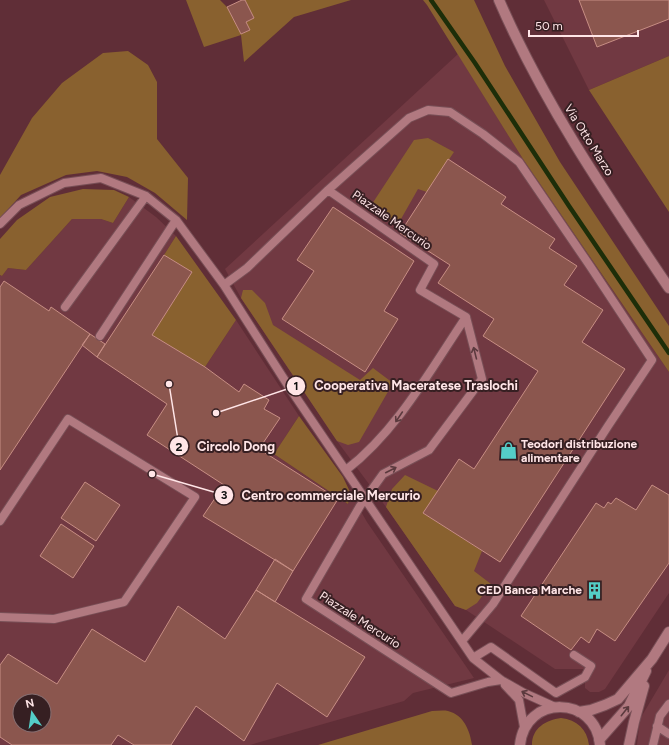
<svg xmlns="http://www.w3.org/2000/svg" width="669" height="745" font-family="Figtree,sans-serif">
<rect width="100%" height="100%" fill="#602e37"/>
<!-- built -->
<path fill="#713942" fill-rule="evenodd" d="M544,0H669V56L589,90Z
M458,54L523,159L669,372V593L605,689L599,692H590L585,688V669H555L466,610L455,606L386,507L337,441L241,298L225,269Z
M129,197L156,217L176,236L164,255L192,272L205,367L236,320L299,416L274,454L348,504L351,494L367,522L474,678L413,693L404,701L250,745H0V275L2,276L8,268L26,270L72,219H101L113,223ZM20,701H44V725H20Z
M669,670V745H637L640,719Z"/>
<!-- green -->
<path fill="#89612f" d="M186,0H220L227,7L241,34L250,30L246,22L254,18L245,0H351L294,17L244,62L241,35L204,47Z
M423,0H474L505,66L560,162L669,326V372L523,159L427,5Z
M128,51L148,65L157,82V139L188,178L187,220L155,193L127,177L97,171L66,175L21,195L0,218V175L32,118L62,83L103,53Z
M669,56V212L589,90Z
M428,138L454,152L427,192L418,189L397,226L370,207L414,140Z
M83,189L114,190L129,197L113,223L101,219H72L26,270L8,268L2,276L0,275V239L17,220L50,197Z
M176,236L236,320L205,367L152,335L192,272L164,255Z
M243,290H252L265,303L273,325L360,380L373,368L393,383L359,442L348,445L337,441L241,298Z
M299,416L343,477L351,494L348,504L274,454Z
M405,475L438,491L423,513L482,551L474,571L491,584L477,603L466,610L455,606L386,507L392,489Z
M432,711C437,711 443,710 448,711C464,715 470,731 472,745H318Z
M561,718C577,720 587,729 589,745H532C532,728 546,720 561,718Z"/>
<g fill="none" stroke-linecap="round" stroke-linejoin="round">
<!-- stream -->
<path stroke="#1d2e09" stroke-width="4.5" d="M431,0L475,63L569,206L669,353"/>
</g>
<!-- building -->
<path fill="#8b564e" stroke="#c78e84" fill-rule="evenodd" d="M242,0H245L254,18L246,22L250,30L241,34L227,7Z
M579,0H669V19L597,47Z
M448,159L506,197L501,204L555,239L549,248L577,266L564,285L603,310L582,342L625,369L500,562L423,513L459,459L474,469L538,371L483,336L494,319L438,283L450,265L400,233Z
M333,207L414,261L384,311L398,319L365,372L282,319L314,271L297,260Z
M164,255L192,272L152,335L205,367L239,392L244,384L269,400L264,409L280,418L259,449L338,499L293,571L203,516L224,485L147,435L167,404L97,357Z
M4,281L49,311L51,307L90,334L0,470V287Z
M90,334L105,344L97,357L82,345Z
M85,482L120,505L96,541L61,518Z
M652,485L669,495V563L615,641L597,629L589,643L581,637L571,650L521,616L596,503L604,508L608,502L611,504L616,498L636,510Z
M61,524L94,546L73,578L40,556Z
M275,559L293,571L275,602L256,590Z
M256,590L365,657L327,717L277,683L244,741L196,706L171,745H134L118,735L111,745H12L0,737V665L8,654L57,684L92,629L145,662L178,606L225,639ZM20,701H44V725H20Z"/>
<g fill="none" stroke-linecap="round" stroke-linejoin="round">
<defs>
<path id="lane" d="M328,190L434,264L420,290L466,317
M0,224L19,205L64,183L101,178L146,196L176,220L224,285L289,387L473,658L501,680L524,693L555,707
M224,285L247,268L328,190L409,118L428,110L450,112L483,134L519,162L590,266L652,360L608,426L493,604L462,641
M65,307L146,196
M100,336L176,220
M346,470C397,431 431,369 466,317L482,379L429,450L383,474L360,506L306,599L451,693L488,682L501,680
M0,521L68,419L195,497L124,602L54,619L0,617
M473,658L491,647L556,693L585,677L591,666L574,655
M505,685L519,700L524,727
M657,726L669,734
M653,745L660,716L669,704"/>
<path id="street" d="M499,0C543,102 607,196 669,288
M579,712L591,710L605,705L618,699L652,659L669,632
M599,740L629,706L646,671
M520,745C525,694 596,695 600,745
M629,745L634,722L644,686"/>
</defs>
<!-- lane casing -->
<use href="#lane" stroke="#784f56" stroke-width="10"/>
<!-- street casing -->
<use href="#street" stroke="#784f56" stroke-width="12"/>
<!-- lane -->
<use href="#lane" stroke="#b17980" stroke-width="8"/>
<!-- street -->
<use href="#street" stroke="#b17980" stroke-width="10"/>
</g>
<!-- one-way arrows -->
<defs><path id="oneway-shaft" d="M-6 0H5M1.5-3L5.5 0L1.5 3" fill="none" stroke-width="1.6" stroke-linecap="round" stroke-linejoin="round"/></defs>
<g stroke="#5b3a3e">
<use href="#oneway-shaft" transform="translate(475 353) rotate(-104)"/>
<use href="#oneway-shaft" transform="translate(399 417) rotate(124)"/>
<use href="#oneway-shaft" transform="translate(391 470) rotate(-27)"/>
<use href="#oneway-shaft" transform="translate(527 694) rotate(-154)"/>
<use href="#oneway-shaft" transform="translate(625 711) rotate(-51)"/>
</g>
<!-- icons -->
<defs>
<symbol id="shop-bare" viewBox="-9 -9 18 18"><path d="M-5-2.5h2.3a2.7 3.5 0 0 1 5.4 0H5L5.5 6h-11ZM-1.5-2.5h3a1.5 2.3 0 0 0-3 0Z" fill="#54cdc7" stroke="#361f22" stroke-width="2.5" paint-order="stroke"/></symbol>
<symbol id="building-bare" viewBox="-9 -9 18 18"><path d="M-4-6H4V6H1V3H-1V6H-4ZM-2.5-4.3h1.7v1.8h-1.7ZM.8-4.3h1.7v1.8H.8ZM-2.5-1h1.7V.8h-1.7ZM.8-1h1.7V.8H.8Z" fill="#54cdc7" stroke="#361f22" stroke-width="2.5" paint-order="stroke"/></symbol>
</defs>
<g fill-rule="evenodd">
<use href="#shop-bare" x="496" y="438" width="25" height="25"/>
<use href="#building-bare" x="582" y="578" width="25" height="25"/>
</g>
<g text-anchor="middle" stroke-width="4" stroke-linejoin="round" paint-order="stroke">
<!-- street labels -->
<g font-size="12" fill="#ffe5e7" stroke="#361f22">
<text transform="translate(589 140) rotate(58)" y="4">Via Otto Marzo</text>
<text transform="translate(392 220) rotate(35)" y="4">Piazzale Mercurio</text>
<text transform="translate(360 620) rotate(33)" y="4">Piazzale Mercurio</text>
</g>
<!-- poi labels -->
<g font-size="12" font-weight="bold" fill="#ffe5e7" stroke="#361f22" text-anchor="start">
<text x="521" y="448">Teodori distribuzione<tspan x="521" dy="14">alimentare</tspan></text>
<text x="582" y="594" text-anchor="end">CED Banca Marche</text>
</g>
</g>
<!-- callouts -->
<path fill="none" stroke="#ffe5e7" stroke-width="1.5" d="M216 413L296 386M169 384L179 446M152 474L224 495"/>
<g fill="#ffe5e7" stroke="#361f22" stroke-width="1.5">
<circle cx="216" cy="413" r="4"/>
<circle cx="169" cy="384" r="4"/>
<circle cx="152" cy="474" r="4"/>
<circle cx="296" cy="386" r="10"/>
<circle cx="179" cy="446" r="10"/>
<circle cx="224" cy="495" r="10"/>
</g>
<g font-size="12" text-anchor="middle" font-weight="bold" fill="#111">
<text x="296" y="390">1</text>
<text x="179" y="451">2</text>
<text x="224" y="499">3</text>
</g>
<g font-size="13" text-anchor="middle" font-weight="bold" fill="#ffe5e7" stroke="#361f22" stroke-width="4" stroke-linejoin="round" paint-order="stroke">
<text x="416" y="390">Cooperativa Maceratese Traslochi</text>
<text x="236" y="451">Circolo Dong</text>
<text x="331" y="500">Centro commerciale Mercurio</text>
</g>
<!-- north arrow -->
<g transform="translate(32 713) rotate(347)"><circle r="19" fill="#361f22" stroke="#866e71"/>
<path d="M0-3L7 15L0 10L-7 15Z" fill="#54cdc7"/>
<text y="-6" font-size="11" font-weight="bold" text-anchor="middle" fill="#ffe5e7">N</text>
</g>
<!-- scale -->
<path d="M529 30v6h109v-6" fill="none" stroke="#ffe5e7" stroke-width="2"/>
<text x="535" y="30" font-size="12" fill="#ffe5e7" stroke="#361f22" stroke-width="3" paint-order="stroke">50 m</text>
</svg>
